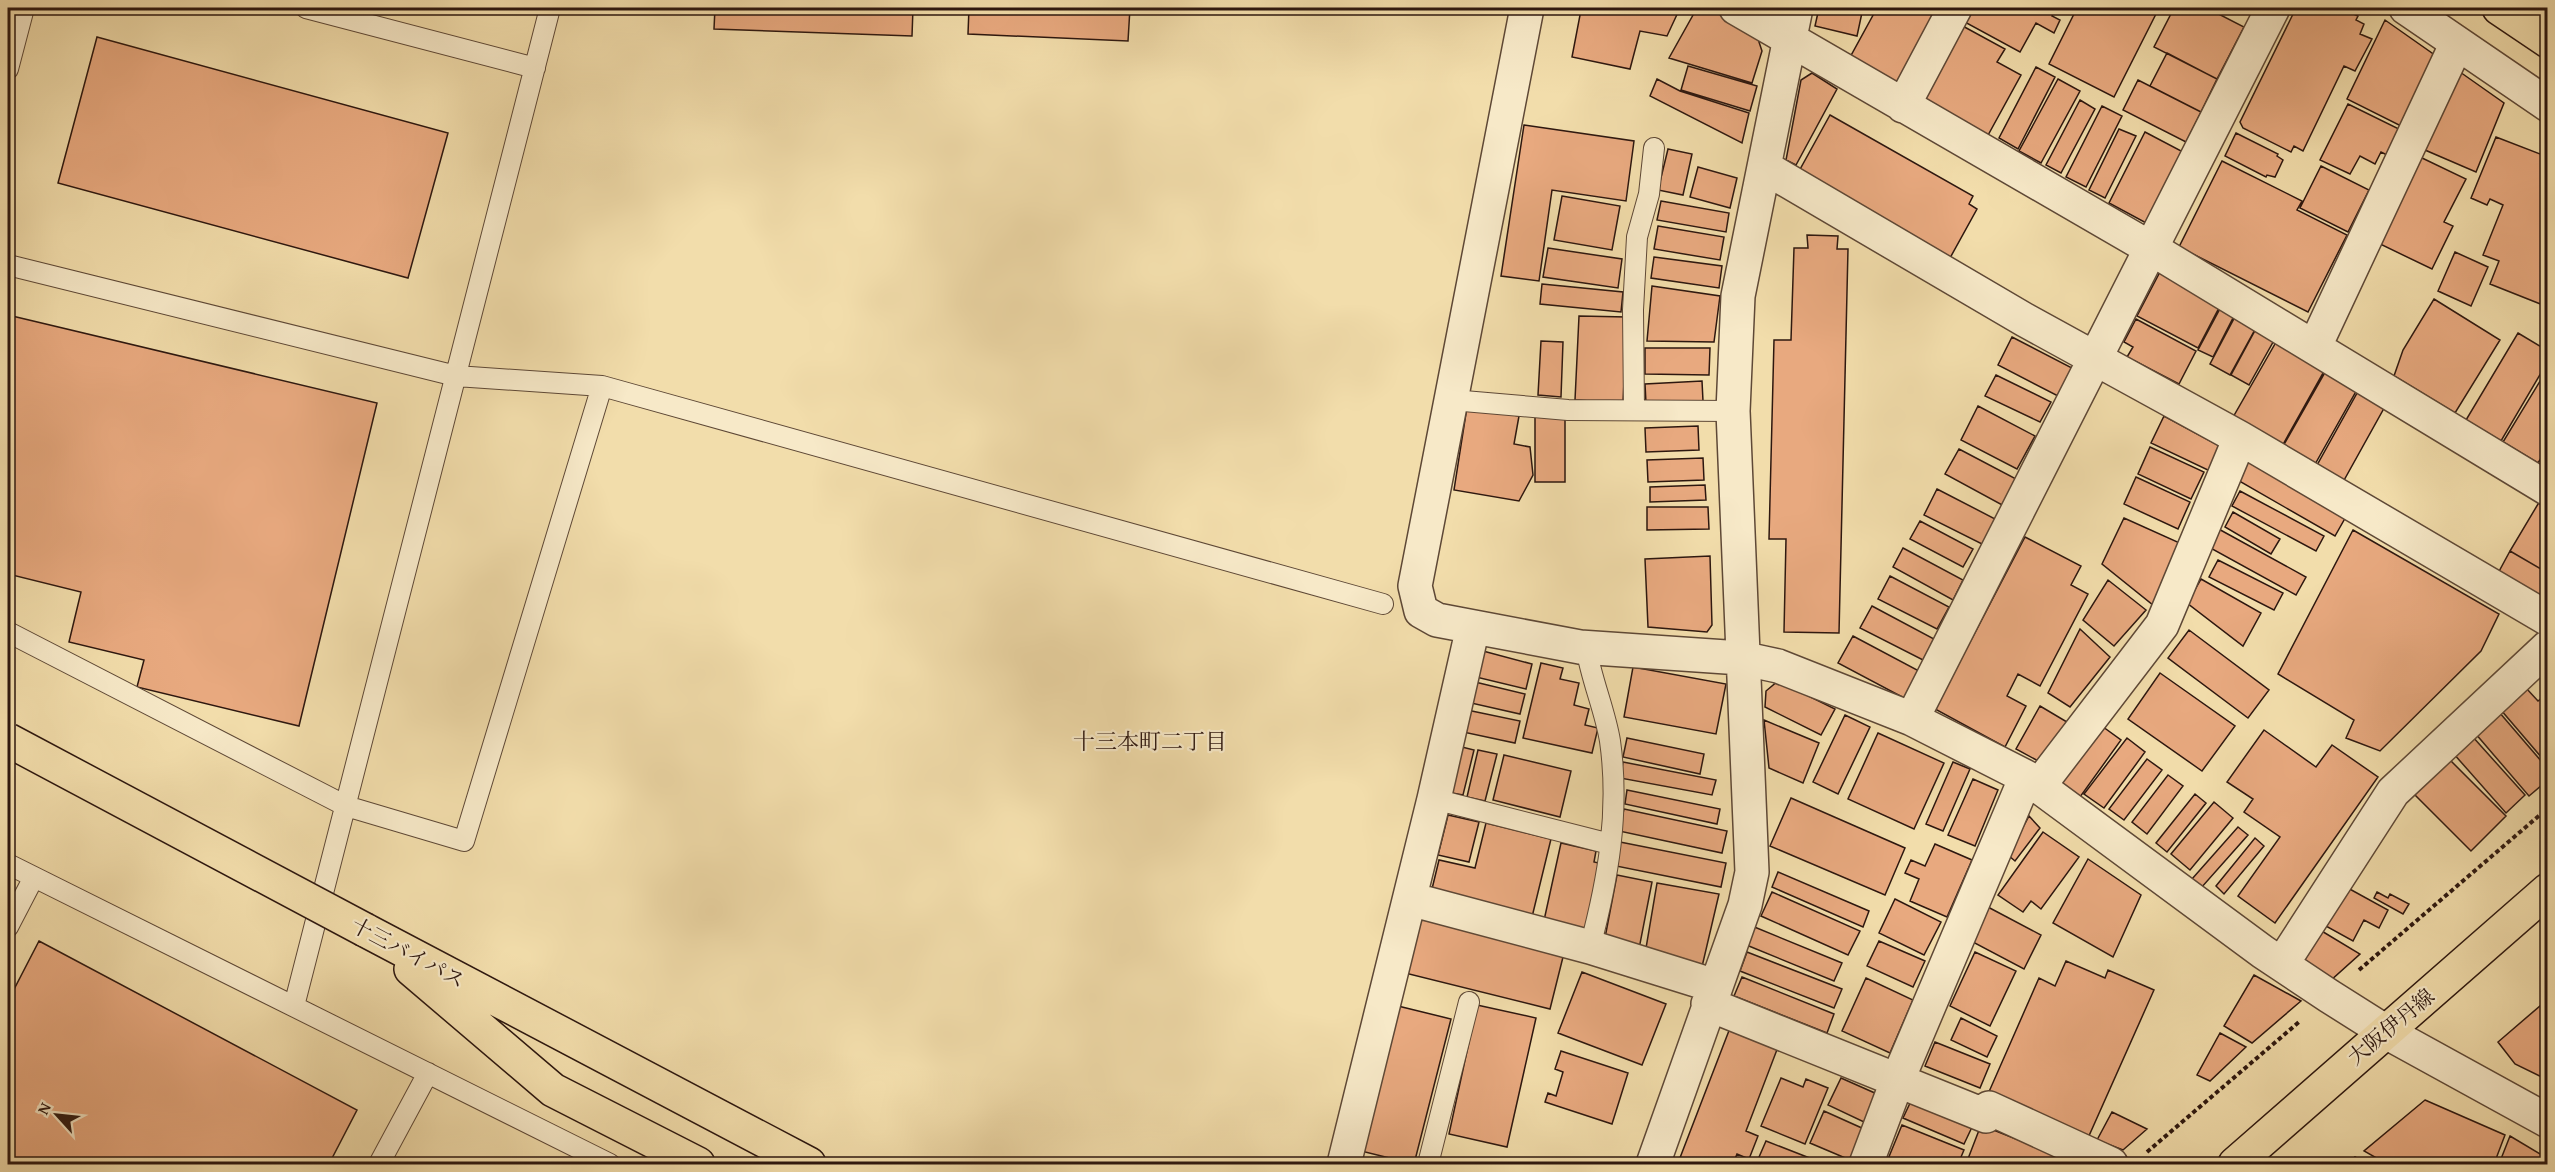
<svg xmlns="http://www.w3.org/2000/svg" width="2555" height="1172" font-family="'Gentium Book Plus','Noto Serif JP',serif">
<rect width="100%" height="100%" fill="#f2ddab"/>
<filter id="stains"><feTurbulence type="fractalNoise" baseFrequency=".00333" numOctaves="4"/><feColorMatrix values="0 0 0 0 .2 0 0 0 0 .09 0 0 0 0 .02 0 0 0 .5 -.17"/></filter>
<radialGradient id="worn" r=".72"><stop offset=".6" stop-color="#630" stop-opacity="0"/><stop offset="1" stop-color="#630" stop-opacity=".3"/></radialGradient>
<!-- building -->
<path fill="#e8a97f" stroke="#2d170f" stroke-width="1.5" d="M715,8H913L912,36L714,29Z
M969,8H1130L1128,41L968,34Z
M1577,8H1680L1667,36L1640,31L1630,69L1572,57L1581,10Z
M1697,8H1711L1756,33L1762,51L1752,83L1669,58Z
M1819,8H1863L1857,36L1815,26Z
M1877,8H1935L1942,11L1900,89L1848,61Z
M1968,8H2057L2052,16L2060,20L2054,33L2036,23L2020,52L1961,20Z
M2077,8H2159L2114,97L2049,64Z
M2174,8H2207L2244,27L2217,79L2154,47Z
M2296,8H2340L2358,16L2356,20L2364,24L2360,34L2372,39L2355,71L2344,66L2303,151L2294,146L2291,152L2243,128L2240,122Z
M2385,20L2439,58L2405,128L2347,99Z
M1959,24L2005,49L1997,62L2021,75L1987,137L1918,100Z
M97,37L448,133L408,278L58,183Z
M2167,53L2217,79L2201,112L2150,86Z
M1688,66L1757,86L1750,111L1681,90Z
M2036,67L2055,77L2018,149L1999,138Z
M2460,72L2504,103L2476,172L2425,150Z
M1812,73L1837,89L1796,165L1786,160L1801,80Z
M1657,79L1680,91L1749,113L1742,143L1650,96Z
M2058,79L2080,91L2041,163L2019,151Z
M2138,80L2201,112L2186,142L2123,110Z
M2080,100L2095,109L2061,173L2046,165Z
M2348,104L2403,131L2391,157L2381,152L2375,164L2360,156L2350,174L2320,160Z
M2102,106L2122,116L2086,187L2066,177Z
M1830,115L1973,196L1969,204L1977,209L1950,258L1798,173Z
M1524,125L1634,141L1626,201L1552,190L1539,281L1501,276Z
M2119,129L2136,136L2105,198L2089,190Z
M2145,132L2185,153L2148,224L2109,203Z
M2236,133L2278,154L2277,156L2283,160L2275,177L2267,175L2266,177L2225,156Z
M2496,137L2548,157V307L2490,284L2499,261L2483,255L2503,205L2490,199L2487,205L2471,198Z
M1668,149L1692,154L1683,195L1658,190Z
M2420,157L2466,179L2444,222L2453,226L2432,269L2378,243Z
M2222,161L2302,201L2297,210L2347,235L2308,312L2179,247Z
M2321,166L2369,190L2348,232L2300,208Z
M1698,167L1737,178L1730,208L1690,197Z
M1562,196L1620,206L1612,250L1554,240Z
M1661,201L1729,213L1726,232L1657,220Z
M1658,226L1724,237L1720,260L1654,249Z
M1807,235L1838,236L1837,249H1848L1839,633L1784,632L1786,539H1769L1774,340H1791L1794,248H1808Z
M1548,248L1622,259L1618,288L1543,277Z
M2455,252L2488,267L2471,306L2438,291Z
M1654,257L1722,266L1719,288L1651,278Z
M2161,270L2222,302L2198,348L2137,316Z
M1542,284L1623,292L1621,312L1540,304Z
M1652,286L1720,296L1714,342L1647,341Z
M2434,299L2500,340L2455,413L2394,376L2403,350Z
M2222,305L2236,312L2213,357L2198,350Z
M2237,313L2258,324L2230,375L2210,364Z
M8,315L377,403L299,726L137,687L144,660L69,642L81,592L8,574Z
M1579,316L1627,317L1623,403L1575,400Z
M2136,319L2196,351L2179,384L2127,357L2133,347L2124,342Z
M2258,325L2277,335L2249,385L2231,375Z
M2518,333L2548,351V361L2501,441L2466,420Z
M2012,337L2072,368L2058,396L1998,365Z
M2279,337L2328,364L2281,448L2232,419Z
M1541,341L1563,342L1561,397L1538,395Z
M1645,348H1710L1709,375L1645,374Z
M2548,368V447L2538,463L2503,442Z
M2327,369L2359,386L2314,466L2282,448Z
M1996,375L2051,402L2040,422L1985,396Z
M1702,381L1703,401L1646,403L1645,384Z
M2361,386L2388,401L2343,482L2316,467Z
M1978,406L2035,436L2017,469L1961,440Z
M1467,407L1519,416L1514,444L1530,447L1533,475L1519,501L1454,490Z
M2164,416L2218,445L2220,454L2212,472L2151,443Z
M1535,417H1565V482H1535Z
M1698,426L1699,450L1646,452L1645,428Z
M2150,447L2204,472L2191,499L2138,474Z
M1959,449L2018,480L2004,506L1945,474Z
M2247,455L2348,513L2335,536L2234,478Z
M1703,458L1704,480L1648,482L1647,460Z
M2136,477L2190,502L2178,529L2124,504Z
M1705,485L1706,500L1650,502V487Z
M1937,489L1999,521L1986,546L1924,515Z
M2240,491L2324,536L2316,551L2232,506Z
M2541,499L2548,502V573L2510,551Z
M1647,507H1708L1709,529L1647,530Z
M2233,512L2280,539L2271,554L2225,527Z
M2124,518L2182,544L2153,605L2102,564Z
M1920,521L1973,549L1963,567L1910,539Z
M2215,527L2306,577L2296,595L2205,545Z
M2353,530L2499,614L2481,651L2380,751L2346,738L2354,720L2278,674Z
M2025,537L2081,566L2071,585L2088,594L2040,686L2018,674L2007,696L2026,706L2005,747L1935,709Z
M1903,548L1963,580L1953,600L1893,567Z
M2510,551L2548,573V584L2538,602L2496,577Z
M1710,556L1712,625L1707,632L1648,627L1645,559Z
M2218,560L2283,593L2274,610L2209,577Z
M1890,576L1949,607L1937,629L1878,599Z
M2201,579L2261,613L2243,646L2187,603Z
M2108,580L2146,610L2114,646L2083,620Z
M1872,606L1934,639L1923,660L1860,628Z
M2080,629L2110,657L2070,707L2048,693Z
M2189,630L2269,690L2248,718L2168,658Z
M1853,636L1919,671L1904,698L1838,663Z
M1483,651L1532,664L1526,689L1476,677Z
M1541,663L1563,668L1560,679L1579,683L1574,705L1589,709L1585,725L1598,728L1592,753L1523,738Z
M1633,667L1726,684L1716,734L1624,717Z
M2160,673L2235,726L2202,771L2128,719Z
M1778,681L1835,709L1821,735L1765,707L1766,691Z
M1475,682L1525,694L1520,714L1471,703Z
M2526,688L2538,701L2548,693V765L2501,710Z
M2040,706L2067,722L2040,762L2016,749Z
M1467,710L1520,721L1515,743L1463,732Z
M2499,712L2548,769V780L2529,796L2475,733Z
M1845,715L1870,727L1838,794L1813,782Z
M1764,720L1819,743L1803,783L1769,768Z
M2099,724L2121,740L2080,797L2059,781Z
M2264,730L2316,767L2332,745L2378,777L2275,923L2238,896L2280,837L2244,812L2253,799L2227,782Z
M1878,733L1944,763L1914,829L1848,799Z
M2472,736L2525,795L2506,813L2453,753Z
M1627,738L1704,754L1700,774L1623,757Z
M2127,738L2145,752L2104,808L2084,794Z
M1458,746L1474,750L1463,795L1447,792Z
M1478,750L1497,754L1485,801L1467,797Z
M1504,755L1571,771L1560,817L1493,800Z
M2447,757L2506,816L2471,851L2412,792Z
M2147,759L2162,770L2124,820L2109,809Z
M1623,762L1716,780L1712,795L1620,778Z
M1953,762L1970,769L1943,831L1926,824Z
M2168,775L2183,786L2147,834L2132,822Z
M1973,779L1998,790L1975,846L1948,835Z
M1627,790L1720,809L1717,824L1625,804Z
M2195,794L2206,803L2167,852L2156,843Z
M1791,798L1905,848L1885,895L1770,846Z
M2214,802L2233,818L2190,870L2171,854Z
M1624,809L1727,831L1722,853L1619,831Z
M1448,815L1479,822L1469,862L1438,855Z
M2029,816L2040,828L2015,861L2008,855Z
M1486,823L1551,839L1532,917L1431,893L1439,860L1475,868Z
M2238,827L2248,835L2201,888L2192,879Z
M2043,832L2079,857L2041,909L2031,901L2023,912L1998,895Z
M2255,838L2264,846L2224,894L2216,886Z
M1620,842L1726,863L1721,887L1616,866Z
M1561,843L1596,851L1594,862L1603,864L1587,935L1543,925Z
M1935,844L1972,860L1947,917L1910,901L1919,879L1905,873L1911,860L1925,866Z
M2088,859L2141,895L2113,957L2053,923Z
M1778,872L1869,911L1863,927L1772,887Z
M1617,875L1652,882L1639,949L1604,943Z
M1657,883L1719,894L1701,971L1645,954Z
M2346,887L2388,910L2379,928L2364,920L2353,941L2324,925Z
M1772,892L1860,931L1848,955L1761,916Z
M2377,892L2388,898L2390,894L2409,904L2403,914L2374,898Z
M1895,899L1941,922L1924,955L1879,933Z
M1986,906L2041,935L2024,969L1969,940Z
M1421,914L1565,949L1550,1009L1405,973Z
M1752,926L1842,963L1834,981L1744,944Z
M2320,930L2360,954L2330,981L2300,958Z
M39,941L357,1110L329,1164H19L8,1158V1001Z
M1879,941L1925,961L1913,987L1867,966Z
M1747,952L1842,989L1834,1008L1740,971Z
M1975,952L2016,971L1990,1026L1950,1006Z
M2066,961L2105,978L2108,970L2154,990L2088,1138L1988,1094L2039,978L2055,986Z
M1582,972L1666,1004L1642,1065L1558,1033Z
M2254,975L2301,1001L2252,1043L2224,1026Z
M1742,977L1834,1014L1827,1033L1734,996Z
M1866,978L1913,1000L1890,1053L1842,1031Z
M2548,999V1080L2515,1064L2498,1042Z
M1477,1005L1536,1018L1507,1147L1449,1134Z
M1398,1006L1451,1019L1414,1164L1361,1151Z
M1961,1018L1997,1036L1987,1057L1951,1040Z
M1730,1028L1778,1047L1746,1131L1758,1136L1749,1159L1737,1154L1733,1164H1683L1678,1163Z
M2220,1033L2246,1047L2210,1081L2197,1075Z
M1935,1042L1990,1064L1980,1088L1925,1066Z
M1561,1051L1628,1073L1612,1124L1545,1102L1548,1093L1556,1096L1563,1072L1555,1069Z
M1781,1078L1803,1087L1806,1079L1828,1088L1805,1144L1761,1126Z
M1841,1078L1877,1094L1864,1122L1828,1105Z
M1912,1099L1973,1125L1964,1144L1903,1118Z
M2425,1100L2505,1135L2494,1164H2387L2364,1151Z
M1824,1111L1864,1129L1850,1160L1810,1143Z
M2112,1112L2147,1129L2123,1150L2097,1140Z
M1902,1125L1964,1150L1958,1164H1886Z
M1981,1125L2056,1155L2052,1164H1966Z
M2510,1136L2547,1158L2543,1164H2499Z
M1766,1141L1825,1164H1756Z
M2355,1157L2369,1164H2346Z
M1444,1158L1480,1164H1443Z"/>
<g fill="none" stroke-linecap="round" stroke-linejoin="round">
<defs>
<path id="service" d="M306,8L535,68
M8,69L24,8
M8,265L456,376L602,386L1383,604
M1452,400L1568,410L1733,411
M1634,410L1633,310L1637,237L1649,194L1654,148
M8,632L346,806L464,841L602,386
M1586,647C1591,679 1605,710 1610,741C1620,812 1608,879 1590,947
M1434,799L1610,844
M8,864L610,1164
M8,927L34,877
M294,1006L550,8
M379,1164L428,1073
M1428,1164L1469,1002"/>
<path id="minor" d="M1527,8L1415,586L1421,611L1437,620L1580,647L1741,658L1778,666L1912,719L2026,777L2263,952L2329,996L2386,1032L2548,1121
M1736,8L2152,249L2548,489
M2406,8L2548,105
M1903,106L1955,8
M1764,167L2025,320L2240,438L2548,619
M2315,346L2457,43
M1912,719L2273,8
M2038,787L2162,625L2240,438
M1410,899L1590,947L1715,986
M2282,964L2393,792L2548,647
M1708,1004L1986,1116L1989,1108L2111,1164
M1344,1164L1434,799L1473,627
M1653,1164L1745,905L1752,872L1733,411L1738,296L1796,8
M1866,1164L1898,1079L2026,777"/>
<path id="primary" d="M2235,1164L2548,890"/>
<path id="trunk" d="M2499,8L2548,41
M365,930L809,1164
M411,969L553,1090L698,1164"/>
</defs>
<!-- service casing -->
<use href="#service" stroke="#5e4836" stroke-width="22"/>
<!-- minor casing -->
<use href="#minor" stroke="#5e4836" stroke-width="36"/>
<!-- primary casing -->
<use href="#primary" stroke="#2d170f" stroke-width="36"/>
<!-- trunk casing -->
<use href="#trunk" stroke="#2d170f" stroke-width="36"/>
<!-- path -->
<path stroke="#2d170f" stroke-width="4" stroke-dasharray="4.5 3" stroke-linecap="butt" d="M2359,970L2548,808
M2147,1152L2299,1022"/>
<!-- service -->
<use href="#service" stroke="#f7e9c8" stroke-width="20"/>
<!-- minor -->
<use href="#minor" stroke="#f7e9c8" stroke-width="33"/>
<!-- primary -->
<use href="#primary" stroke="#f2ddab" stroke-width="33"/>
<!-- trunk -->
<use href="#trunk" stroke="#f2ddab" stroke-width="33"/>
<defs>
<path id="trunk-bridge" d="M8,740L365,930"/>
</defs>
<!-- trunk-bridge casing -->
<use href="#trunk-bridge" stroke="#2d170f" stroke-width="36" stroke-linecap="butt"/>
<!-- trunk-bridge -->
<use href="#trunk-bridge" stroke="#f2ddab" stroke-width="33"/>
</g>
<g text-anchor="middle" stroke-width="4.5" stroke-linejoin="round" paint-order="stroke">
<!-- street labels -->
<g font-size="21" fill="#2d170f" stroke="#f7e9c8">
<text transform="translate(408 953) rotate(28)" y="7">十三バイパス</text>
<text transform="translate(2391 1027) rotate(-40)" y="7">大阪伊丹線</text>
</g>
<!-- neighbourhood labels -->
<g font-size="22" fill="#2d170f" stroke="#f7e9c8">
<text x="1150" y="749">十三本町二丁目</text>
</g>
</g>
<!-- margin -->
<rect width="2555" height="1172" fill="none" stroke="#f2ddab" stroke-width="30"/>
<rect x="9" y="9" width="2537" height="1154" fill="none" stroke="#2d170f" stroke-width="3"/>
<rect x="15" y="15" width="2525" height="1142" fill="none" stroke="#2d170f" stroke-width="1.5"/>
<!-- north arrow -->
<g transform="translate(57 1115) rotate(297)" stroke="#f7e9c8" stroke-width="4.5" paint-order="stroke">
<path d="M0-4.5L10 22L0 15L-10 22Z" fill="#2d170f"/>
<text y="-9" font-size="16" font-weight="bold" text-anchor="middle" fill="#2d170f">N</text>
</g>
<rect width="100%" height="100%" filter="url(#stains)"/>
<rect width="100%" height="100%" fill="url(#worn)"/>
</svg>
